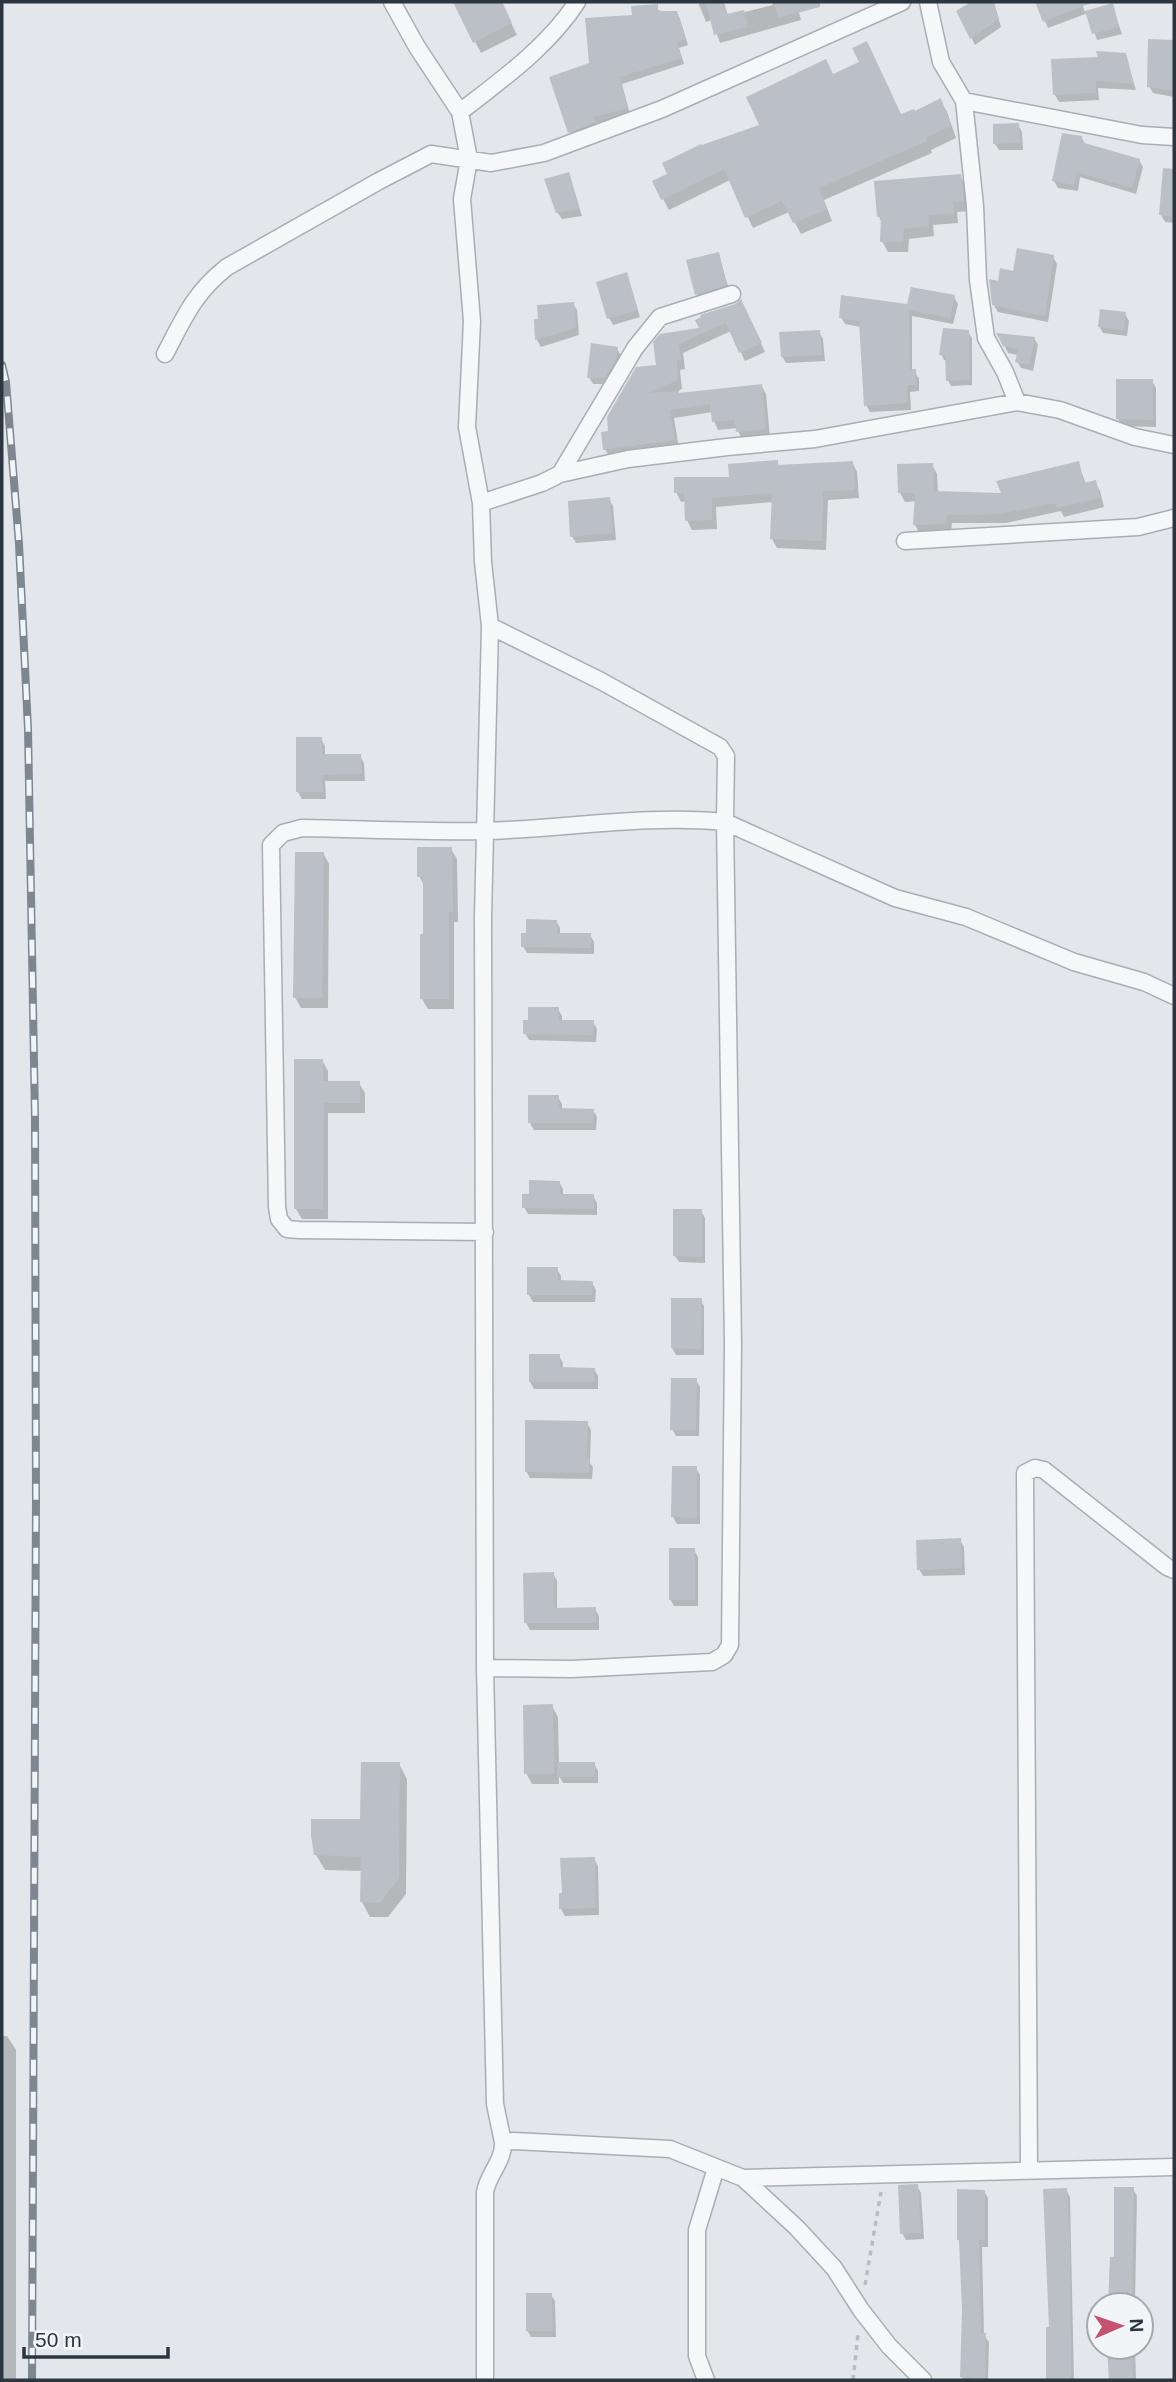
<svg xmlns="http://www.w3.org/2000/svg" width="1176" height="2382" font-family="Helvetica,sans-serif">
<rect width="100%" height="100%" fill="#e3e6ea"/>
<!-- shadow -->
<path fill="#0003" d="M455,2H501L517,35L481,53Z
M698,2H724L728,16L773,5L772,2H796L801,20L720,43L712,20L706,22Z
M974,2H994L1001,27L975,45L958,11Z
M1037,2H1081L1085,12L1112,5L1122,34L1097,40L1088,13L1048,28Z
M660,10L661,13L676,12L680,19L688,45L679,48L684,64L622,84L630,115L596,123L598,129L573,138L570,132L591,64L637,17Z
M1150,41H1174V97L1153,93L1149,86Z
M1125,55L1136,90L1098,88L1099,100L1059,102L1055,95Z
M834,76L901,116L914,113L941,101L947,112L956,138L931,150L932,153L824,200L832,221L801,234L789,212L753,228L730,180L669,210L663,199L761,126Z
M1018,125L1022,132L1023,150H999L995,144Z
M1081,137L1086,145L1139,160L1143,167L1136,194L1080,177L1078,191L1058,188L1054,181Z
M568,174L582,216L562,219L557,212Z
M960,176L966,186L969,211L957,212L958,223L933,225L934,236L909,239L908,252H888L882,241V223L879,217Z
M1163,180L1174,181V223L1165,222L1161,215Z
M718,254L730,292L701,301L697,294Z
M1053,257L1057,264L1048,322L998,312L994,305L999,283Z
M626,274L640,317L613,325L609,318Z
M954,297L958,304L953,324L912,316V371L919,378V391L910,392L911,410L870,412L866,405L861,327L845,324L841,317Z
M573,304L577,310L579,335L541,347L537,340L536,321Z
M745,309L765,352L745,361L731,331L683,353L685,369L680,370L682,389L678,391L679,394L761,385L766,394L770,438L742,440L737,428L718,430L714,421L713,412L674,418L679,449L610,458L605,449L610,432L658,366L655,343L702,330Z
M1125,314L1129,321L1127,336L1103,333L1099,326Z
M819,332L823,339L825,361L786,363L782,356Z
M968,332L972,338V385L951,386L948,380L947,360H944L941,354Z
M999,335L1034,338L1038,345L1033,371L1021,368L1017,361L1018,355L1008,353Z
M617,349L621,356L619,368L609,384H593L589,377Z
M1152,381L1156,388V427L1122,426L1118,419Z
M777,462L780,467L852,462L857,472L859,498L828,500L826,550L777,548L772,539L773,502L716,507L717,529L692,530L687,520L686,501L681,502L676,492L731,478Z
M1078,463L1086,484L1095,482L1100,491L1104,507L1064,517L1061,511L1006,523H952L951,533L920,534L915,525L917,501L905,502L900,493L932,465L937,474L938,493L1003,495Z
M609,499L613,506L616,540L576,543L572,536Z
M321,739L325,746V756H360L364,763L365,781H325L326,799H302L298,792Z
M451,849L457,859L458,922H454V1009H428L422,999L425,887L419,876Z
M323,853L329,864L328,1008H301L295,997Z
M556,921L560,928V935H590L594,942V954L527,953L523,946Z
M558,1009L562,1016V1022H593L597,1029L596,1042L529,1040L525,1033Z
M322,1060L328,1071V1082L359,1083L365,1093V1113H328V1219H302L296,1209Z
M558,1097L562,1104V1110H593L597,1117L596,1130H534L530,1123Z
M559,1182L563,1189V1196H593L597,1203V1215L528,1214L524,1207L530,1195Z
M701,1211L705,1218V1263L679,1262L675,1256Z
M557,1269L561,1276V1282L592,1283L596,1290L595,1302H533L529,1295Z
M700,1299L704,1306V1355H676L672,1348Z
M531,1356H559L563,1363V1369H594L598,1376V1389H534L530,1382Z
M696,1380L700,1387L699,1436H676L672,1429Z
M587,1423L591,1430L590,1463L593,1467L592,1479L530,1478L526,1471Z
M696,1468L700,1475V1524H677L673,1517Z
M960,1540L964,1547L965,1575L923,1576L919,1569Z
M694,1550L698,1557V1606H674L670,1599Z
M553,1574L557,1580V1610L595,1609L599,1616V1630H530L526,1623Z
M552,1706L558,1717L559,1764H594L598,1771V1783H563L559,1776V1784H532L526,1773Z
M399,1764L407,1779L406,1894L388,1917H370L362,1902L363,1871L325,1870L316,1855L362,1821Z
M594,1859L598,1866L599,1915L565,1916L561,1909Z
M2,2036H7L16,2050V2380H2Z
M917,2186L921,2193L924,2239L906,2240L902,2233Z
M1133,2189L1137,2196L1135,2305H1109L1116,2259Z
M1066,2190L1070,2197L1074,2380H1048V2329H1050Z
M984,2191L988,2198V2247H982L984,2335L989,2342L988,2380H964L962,2377L964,2310Z
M551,2295L555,2301L556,2337H531L527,2330Z
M1109,2347H1135L1136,2380H1111Z"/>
<!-- building -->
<path fill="#bac0c6" d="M453,2H502L512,23L473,43Z
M706,2H723L727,14L744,10L748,27L714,35Z
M774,2H820V7L778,18Z
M971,2H993L999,19L970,39L956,11Z
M1035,2H1091V3L1043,22Z
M1113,3L1119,27L1092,34L1085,11Z
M658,4V11H677L686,39L677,42L682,58L620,77L627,108L594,117L596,122L568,133L549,77L589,63L585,18L632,15L631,6Z
M1148,39L1174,40V91L1147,87Z
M867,41L901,114L914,109L915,111L941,98L951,126L926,138L927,141L819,188L827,210L793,223L782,201L745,218L724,169L661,200L652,181L667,174L662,163L701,144L702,145L759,125L746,97L826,59L833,74L859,62L852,48Z
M1096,51L1126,53L1134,84L1096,81V93L1053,95L1051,59L1098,57Z
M1019,123L1020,143L993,144V124Z
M1062,133L1082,136L1081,142L1140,159L1132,188L1077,172L1074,185L1052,181Z
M1163,168L1174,169V217L1159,215Z
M569,172L580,209L556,213L544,179Z
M961,174L964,201L953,202L954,213L928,215L929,226L904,229L903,242H880L881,217H877L874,181Z
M1017,248L1054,255L1045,316L992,305L989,279L998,281L1000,268L1013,271Z
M719,252L727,285L695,295L686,260Z
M627,272L638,310L607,319L596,282Z
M911,287L955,295L950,318L909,310L910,369H916L917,385H907L908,403L864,406L859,321L839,318L841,295L907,304Z
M741,299L762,343L739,353L726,323L679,344L682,360L677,361L678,380L650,393L679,391V393L762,384L766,429L736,432L735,420L712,422L710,404L670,410L675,440L603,450L601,432L608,431L607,417L636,367L656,365L653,342L660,334L699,328L695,320L701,317L700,315L735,304Z
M574,302L576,328L535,340L534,319H538L537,305Z
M1100,309L1126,312L1124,330L1098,327Z
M943,328L969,330L970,380L946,381L945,355H939Z
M820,330L822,355L781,357L779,332Z
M996,333L1035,337L1029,365L1015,362L1018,349L1003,346Z
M591,343L618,347L616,360L605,378H587Z
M1116,379H1153V420L1116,419Z
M778,460V465L853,461L855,490L823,491L822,541L770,539L772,493L712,498V520L685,521L684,493H674V477H729L728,464Z
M1079,461L1084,483L1096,480L1100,498L1057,508L1056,503L1000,514L948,515L946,524L913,525L915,493H898L897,464L933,463L934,491L1001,493L996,481Z
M610,497L613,533L570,537L568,501Z
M296,737H322V754H361L362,774L322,775L323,792H296Z
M417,847H452L453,912H449V999H420V934H423V877H417Z
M295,852H324L322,998H293Z
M526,919L557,920V933H591V948L521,947V933H526Z
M528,1007H559V1020H594L593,1035L523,1034V1020H528Z
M294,1059H323V1081H360V1103H324L323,1209H294Z
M528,1095H559V1108L594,1109L593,1123H528Z
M529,1180L560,1181V1194H594V1209L522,1208V1194H529Z
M673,1209H702V1257L673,1256Z
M527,1267H558V1280L593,1281L592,1295H527Z
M671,1298H702L701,1349L671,1348Z
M529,1354H560V1367L595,1368L594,1382H529Z
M671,1378H697L696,1430H670Z
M525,1420L588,1421L587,1458H590L589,1473L525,1472Z
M672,1466H697V1518L671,1517Z
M961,1538L962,1568L917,1570L916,1540Z
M669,1548H695V1600H669Z
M554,1572L555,1608L596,1607V1623H524L523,1573Z
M553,1704L554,1774H524L523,1705Z
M361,1762H400L399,1878L380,1903L360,1902L361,1857L314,1855L311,1835V1819H360Z
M557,1762H595V1777H557Z
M595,1857L596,1908L559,1909V1893H562L560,1858Z
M918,2184L921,2233L900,2234L898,2185Z
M1114,2187H1134L1132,2305H1108L1110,2257H1114Z
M1067,2188L1070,2240L1071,2380H1046V2327H1049L1043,2189Z
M957,2189L985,2190V2240H979L981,2333H986L985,2378L960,2377L962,2310L959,2240H957Z
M526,2293H552L553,2331H526Z
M1107,2347H1132L1133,2379L1109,2380Z"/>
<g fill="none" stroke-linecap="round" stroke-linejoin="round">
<defs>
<path id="street" d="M392,2L417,47L460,112L469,159L462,199L472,321L467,427L481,503L483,562L490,626L483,917L485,1668L495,2104L503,2142L514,2141L670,2149L743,2178L796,2227L834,2268L861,2310L889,2346L923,2380
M928,2L941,62L964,101L975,206L978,280L986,338L1005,372L1017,402
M964,101L1142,135L1174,137
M460,112C501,80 548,47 577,2
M165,354C184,318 194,293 227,267L379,181L431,154L491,163L544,153L662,109L902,2
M560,474L635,348L660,317L732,294
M481,503L542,483L560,474L628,459L727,447L815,439L1017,402L1060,410L1135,437L1174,445
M905,541L1138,527L1174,518
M490,626L601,681L720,747L726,756L725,822L895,898L966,917L1074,962L1144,982L1174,996
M485,1668L572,1669L712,1662L724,1655L730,1645L733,1344L725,822C645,814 564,829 484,831C424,832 363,829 302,828L283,833L271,845L277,1207L279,1219L287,1229L299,1230L485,1232
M1029,2170L1025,1473L1035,1468L1044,1470L1167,1567L1174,1570
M743,2178L1174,2167
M485,2380V2192C488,2174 504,2161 503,2142
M706,2380L697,2356V2230L716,2168"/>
</defs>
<!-- street casing -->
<use href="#street" stroke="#a8aeb4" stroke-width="19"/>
<!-- path -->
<path stroke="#b9bdc1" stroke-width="3.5" stroke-dasharray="5 5" stroke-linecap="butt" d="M865,2285L881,2192
M853,2380L858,2334"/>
<!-- street -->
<use href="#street" stroke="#f5f7f8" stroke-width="16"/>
<defs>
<path id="rail" d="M2,365L6,382L19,544L28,729L35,1118L36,1500L32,2380"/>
</defs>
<!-- rail casing -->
<use href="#rail" stroke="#7d8792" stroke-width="8"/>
<!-- rail -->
<use href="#rail" stroke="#f2f5f7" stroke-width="5" stroke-dasharray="16" stroke-linecap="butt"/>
</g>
<!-- border -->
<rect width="1176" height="2382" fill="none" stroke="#2c3641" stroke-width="7"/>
<!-- north arrow -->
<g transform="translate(1120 2326) rotate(88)"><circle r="33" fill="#f2f5f7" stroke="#a3a9ae" stroke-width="2"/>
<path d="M0-5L12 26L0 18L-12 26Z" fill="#c55270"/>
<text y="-10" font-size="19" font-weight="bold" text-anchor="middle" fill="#2c3641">N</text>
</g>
<!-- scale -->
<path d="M24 2347v10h144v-10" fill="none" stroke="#2c3641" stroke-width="3.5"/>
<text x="35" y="2347" font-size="21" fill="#2c3641" stroke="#f2f5f7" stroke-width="5" paint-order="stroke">50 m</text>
</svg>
